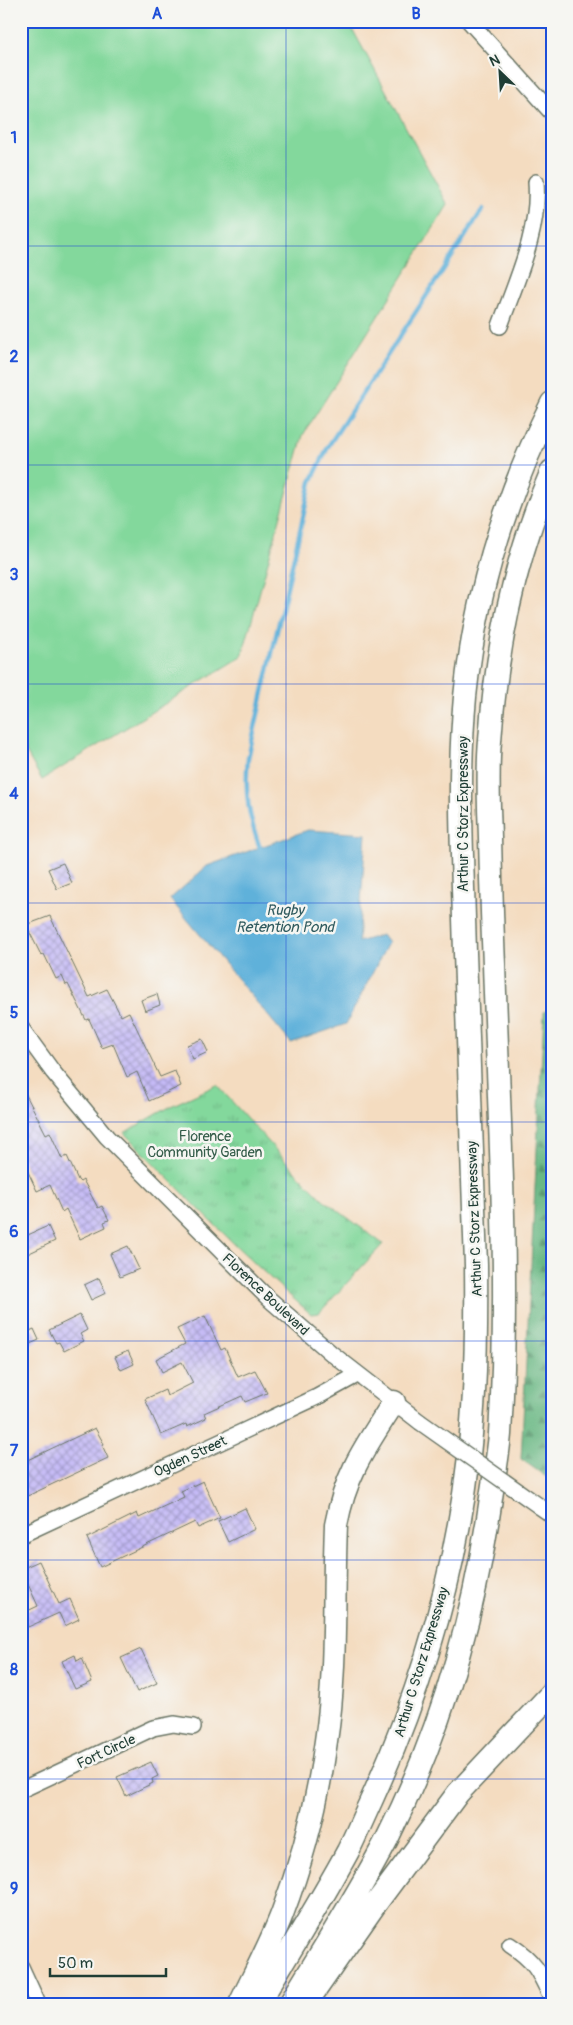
<svg xmlns="http://www.w3.org/2000/svg" width="573" height="2025" font-family="Pangolin,sans-serif">
<defs>
<pattern id="forest-firs" width="22" height="20" patternUnits="userSpaceOnUse" patternTransform="scale(1.25)"><rect width="22" height="20" fill="#6ab884"/><path d="M5 1l3.5 6h-7zM16 11l3.5 6h-7z" fill="#57976d"/></pattern>
<pattern id="park-tufts" width="24" height="20" patternUnits="userSpaceOnUse" patternTransform="scale(1.25)"><rect width="24" height="20" fill="#83d89c"/><path d="M3 7l-1-3M5 7V3M7 7l1-3M15 17l-1-3M17 17v-4M19 17l1-3" fill="none" stroke="#71ba87"/></pattern>
<pattern id="building-cross-hatch" width="8" height="8" patternUnits="userSpaceOnUse" patternTransform="scale(1.25)"><rect width="8" height="8" fill="#c5baf6"/><path d="M0 0l8 8M0 8l8-8" fill="none" stroke="#9f98c8"/></pattern>
</defs>
<rect width="100%" height="100%" fill="#f6f6f2"/>
<filter id="ink" filterUnits="userSpaceOnUse"><feTurbulence type="fractalNoise" baseFrequency=".02" numOctaves="2"/><feDisplacementMap in="SourceGraphic" scale="10" xChannelSelector="R" yChannelSelector="G"/><feConvolveMatrix kernelMatrix="1 2 1 2 8 2 1 2 1" color-interpolation-filters="sRGB"/></filter>
<filter id="wash" filterUnits="userSpaceOnUse"><feTurbulence type="fractalNoise" baseFrequency=".0096" numOctaves="4" result="noise"/><feDisplacementMap in="SourceGraphic" scale="20" xChannelSelector="R" yChannelSelector="G"/><feGaussianBlur stdDeviation="1.12" result="paint"/><feColorMatrix in="noise" values="0 0 0 0 0 0 0 0 0 0 0 0 0 0 0 0 0 1.4 0 .05"/><feComposite in="paint" operator="in"/></filter>
<g filter="url(#wash)">
<rect width="100%" height="100%" fill="#f4dcc0"/>
<!-- grass -->
<path fill="#83d89c" stroke="#518a68" d="M21,21H348L448,205L303,435L242,656L42,780L21,743Z"/>
<!-- forest -->
<path fill="url(#forest-firs)" stroke="#447a5c" d="M552,1008V1481L521,1459L544,1012Z"/>
<!-- park -->
<path fill="url(#park-tufts)" stroke="#518a68" d="M217,1085L294,1170L324,1200L383,1244L319,1313L311,1314C245,1258 185,1195 124,1133L173,1105Z"/>
<!-- water -->
<path fill="#5fb1da" stroke="#3f7787" d="M308,830L366,834L358,942L382,935L388,943L346,1024L291,1043L170,899L207,866Z"/>
<g fill="none" stroke-linecap="round" stroke-linejoin="round">
<!-- stream -->
<path stroke="#5fb1da" stroke-width="4.5" d="M261,851C249,818 244,794 248,758L311,482L329,445L483,209"/>
</g>
<g id="blocks">
<!-- building -->
<path fill="url(#building-cross-hatch)" d="M63,863L72,883L57,889L48,869Z
M50,916L89,997L107,989L121,1016L129,1012L160,1077L175,1071L181,1086L149,1101L137,1072L127,1077L113,1044L102,1048L89,1019L86,1020L68,984L66,985L62,976L56,979L44,954L41,955L26,925Z
M157,994L160,1005L145,1011L141,1000Z
M202,1039L208,1052L193,1059L187,1045Z
M21,1085L46,1134L50,1132L62,1159L67,1156L78,1180L80,1182L83,1180L98,1208L102,1206L109,1220L104,1222L106,1227L80,1239L66,1209L62,1212L50,1185L37,1191L21,1157Z
M48,1226L55,1241L21,1257V1238Z
M128,1246L139,1269L120,1277L110,1254Z
M99,1278L106,1293L91,1300L84,1285Z
M80,1315L87,1330L80,1334L84,1341L64,1351L59,1342L56,1343L49,1330Z
M205,1316L221,1350L225,1348L238,1377L255,1370L267,1393L245,1402L242,1396L204,1413L206,1418L187,1427L186,1424L161,1435L145,1399L165,1390L167,1396L193,1383L182,1362L162,1372L156,1359L185,1344L177,1329Z
M34,1329L39,1340L21,1348V1335Z
M128,1351L134,1364L121,1370L115,1357Z
M95,1428L104,1444L102,1445L108,1458L21,1499V1463Z
M203,1481L220,1518L198,1528L195,1522L100,1567L87,1538L137,1513L139,1518L184,1497L181,1491Z
M245,1508L255,1529L228,1542L218,1521Z
M39,1561L59,1604L70,1599L79,1619L65,1626L59,1613L28,1627L21,1614L38,1606L21,1569Z
M141,1649L157,1683L137,1692L121,1658Z
M75,1655L77,1661L82,1658L92,1682L75,1689L62,1661Z
M151,1762L158,1776L152,1779L153,1783L126,1796L117,1777Z"/>
</g>
</g>
<g filter="url(#ink)">
<use href="#blocks" fill-opacity="0" stroke="#6a7565" stroke-width="1"/>
<g fill="none" stroke-linecap="round" stroke-linejoin="round">
<defs>
<path id="minor" d="M469,21L552,113
M500,326C516,281 540,231 536,182
M21,1028L53,1072L107,1137L269,1299L331,1353L420,1422
M539,1506L552,1515
M21,1535L317,1397L357,1375
M21,1790L153,1728L174,1724L193,1727
M510,1945C535,1961 540,1973 552,1999
M21,1967L38,2004"/>
<path id="highway" d="M309,1999L374,1906L458,1793L552,1693
M240,2004C254,1975 270,1945 282,1914C303,1859 318,1800 326,1741C337,1670 333,1597 336,1525C346,1472 366,1446 394,1402
M258,2004C288,1953 320,1903 348,1851C356,1835 363,1818 371,1801C411,1713 442,1619 459,1524C475,1439 477,1352 476,1265C472,1161 468,1057 465,953C463,868 457,782 465,697C475,595 506,495 552,403
M290,2004C323,1949 358,1895 387,1839C440,1734 473,1621 490,1505C493,1482 498,1458 500,1434C510,1278 499,1121 494,964C492,922 491,879 490,837C489,805 487,773 490,741C496,649 515,556 552,471"/>
</defs>
<!-- minor casing -->
<use href="#minor" stroke="#6a7565" stroke-width="18"/>
<!-- highway casing -->
<use href="#highway" stroke="#6a7565" stroke-width="25"/>
<!-- minor -->
<use href="#minor" stroke="#fff" stroke-width="15"/>
<!-- highway -->
<use href="#highway" stroke="#fff" stroke-width="22"/>
<defs>
<path id="minor-bridge" d="M420,1422L539,1506"/>
</defs>
<!-- minor-bridge casing -->
<use href="#minor-bridge" stroke="#6a7565" stroke-width="18" stroke-linecap="butt"/>
<!-- minor-bridge -->
<use href="#minor-bridge" stroke="#fff" stroke-width="15"/>
</g>
</g>
<!-- grid -->
<path fill="none" stroke="#1d4ed8" stroke-width="1" stroke-opacity="0.55" d="M286,21V2004M21,246H552M21,465H552M21,684H552M21,903H552M21,1122H552M21,1341H552M21,1560H552M21,1779H552"/>
<g text-anchor="middle" stroke-width="5" stroke-linejoin="round" paint-order="stroke">
<!-- street labels -->
<g font-size="14" fill="#1f3d34" stroke="#f6f6f2">
<text transform="translate(463 814) rotate(-90)" y="5">Arthur C Storz Expressway</text>
<text transform="translate(474 1219) rotate(-92)" y="5">Arthur C Storz Expressway</text>
<text transform="translate(266 1294) rotate(43)" y="5">Florence Boulevard</text>
<text transform="translate(190 1456) rotate(-25)" y="5">Ogden Street</text>
<text transform="translate(421 1662) rotate(-73)" y="5">Arthur C Storz Expressway</text>
<text transform="translate(106 1751) rotate(-25)" y="5">Fort Circle</text>
</g>
<!-- park labels -->
<g font-size="14" fill="#335c49" stroke="#f6f6f2">
<text x="205" y="1141">Florence<tspan x="205" dy="16">Community Garden</tspan></text>
</g>
<!-- water labels -->
<g font-size="15" font-style="italic" fill="#2f5a5e" stroke="#f6f6f2">
<text x="285" y="915">Rugby<tspan x="285" dy="17">Retention Pond</tspan></text>
</g>
</g>
<!-- margin -->
<rect width="573" height="2025" fill="none" stroke="#f6f6f2" stroke-width="55"/>
<!-- north arrow -->
<g transform="translate(500 72) rotate(335)" stroke="#f6f6f2" stroke-width="4" paint-order="stroke">
<path d="M0-4L9 19L0 12L-9 19Z" fill="#1f3d34"/>
<text y="-8" font-size="14" font-weight="bold" text-anchor="middle" fill="#1f3d34">N</text>
</g>
<!-- scale -->
<path d="M50 1968v8h116v-8" fill="none" stroke="#1f3d34" stroke-width="2.5"/>
<text x="58" y="1968" font-size="15" fill="#1f3d34" stroke="#f6f6f2" stroke-width="4" paint-order="stroke">50 m</text>
<rect x="28" y="28" width="518" height="1970" fill="none" stroke="#1d4ed8" stroke-width="2"/>
<g font-size="16" text-anchor="middle" font-weight="bold" fill="#1d4ed8">
<text x="157" y="19">A</text>
<text x="416" y="19">B</text>
<text x="14" y="143">1</text>
<text x="14" y="362">2</text>
<text x="14" y="580">3</text>
<text x="14" y="799">4</text>
<text x="14" y="1018">5</text>
<text x="14" y="1237">6</text>
<text x="14" y="1456">7</text>
<text x="14" y="1675">8</text>
<text x="14" y="1894">9</text>
</g>
</svg>
